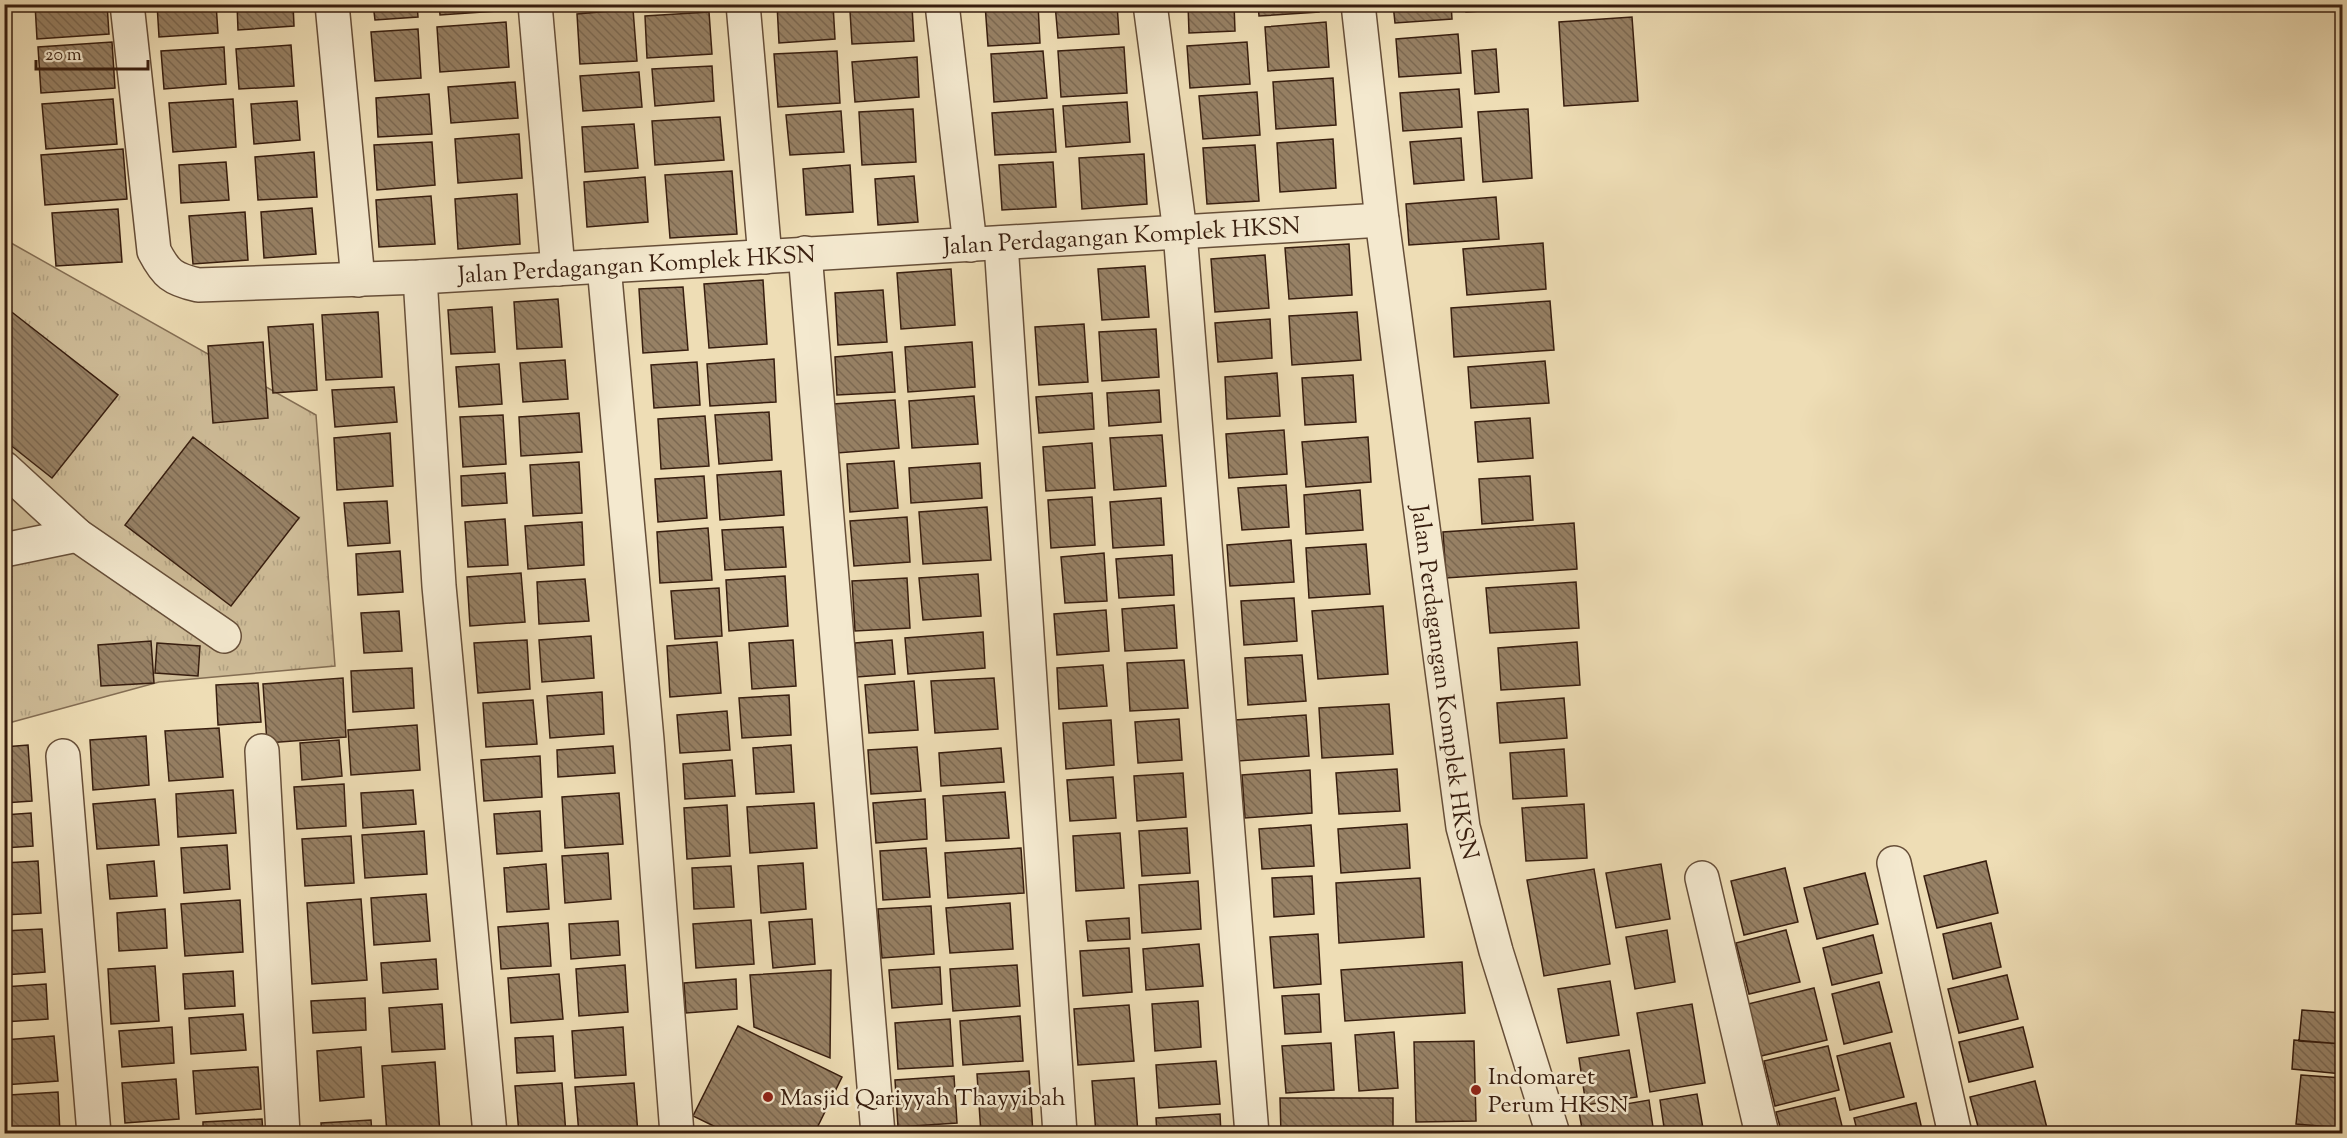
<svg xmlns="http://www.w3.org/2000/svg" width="2347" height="1138" font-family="'Sorts Mill Goudy',serif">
<defs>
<pattern id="grass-tufts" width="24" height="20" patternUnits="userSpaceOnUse" patternTransform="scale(1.5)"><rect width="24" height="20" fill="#cfbd99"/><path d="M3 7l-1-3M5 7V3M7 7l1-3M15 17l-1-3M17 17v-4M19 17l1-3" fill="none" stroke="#b2a283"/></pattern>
<pattern id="building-back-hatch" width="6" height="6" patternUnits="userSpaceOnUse" patternTransform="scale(1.5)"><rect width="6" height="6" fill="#978165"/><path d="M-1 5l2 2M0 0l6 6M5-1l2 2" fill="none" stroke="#7c6952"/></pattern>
</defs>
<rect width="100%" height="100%" fill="#eeddb5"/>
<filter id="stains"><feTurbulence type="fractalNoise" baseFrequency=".00333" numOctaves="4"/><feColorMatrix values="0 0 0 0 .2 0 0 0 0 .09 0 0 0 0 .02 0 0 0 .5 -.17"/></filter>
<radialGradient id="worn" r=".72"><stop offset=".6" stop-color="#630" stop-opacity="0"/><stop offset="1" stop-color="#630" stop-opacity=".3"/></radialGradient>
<!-- grass -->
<path fill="url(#grass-tufts)" stroke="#846e54" stroke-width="1.5" d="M4,239L316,415L335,666L159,682L5,724Z"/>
<!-- building -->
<path fill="url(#building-back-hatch)" stroke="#381e0f" stroke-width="1.5" d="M35,4H107L109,34L37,39Z
M157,4H216L218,33L159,37Z
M237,4H293L294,26L238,30Z
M373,4H417L418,17L375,20Z
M439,4H496L497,11L440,15Z
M777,4H833L835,39L779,43Z
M985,4H1038L1040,43L988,46Z
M1055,4H1117L1119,34L1058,38Z
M1188,4H1234L1235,31L1189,33Z
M1258,4H1318L1319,12L1259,16Z
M1393,4H1451L1452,19L1395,23Z
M1465,4H1497V10L1466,12Z
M912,7L914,41L852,44L850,11Z
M633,9L637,61L580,64L577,14Z
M709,12L712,54L647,58L645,16Z
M1632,17L1638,101L1564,106L1559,22Z
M506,22L509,67L440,72L437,27Z
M1326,22L1329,67L1268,71L1265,27Z
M418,29L421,78L375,81L371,32Z
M1458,34L1461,73L1399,77L1396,39Z
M112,42L115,88L41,93L38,47Z
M1247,42L1250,84L1190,88L1187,46Z
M291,45L294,86L239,89L236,49Z
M224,47L226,84L164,89L161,51Z
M1124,47L1127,93L1061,97L1058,51Z
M1496,49L1499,92L1475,94L1472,51Z
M837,51L840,103L778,107L774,54Z
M1043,51L1047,98L994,102L991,54Z
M917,57L919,97L855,102L852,62Z
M712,66L714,101L655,106L652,69Z
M639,72L642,107L583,111L580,76Z
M1333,78L1336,125L1276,129L1273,82Z
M515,82L518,118L451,123L448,87Z
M1459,89L1462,127L1403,131L1400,93Z
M1257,92L1260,135L1203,139L1199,96Z
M429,94L432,134L378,137L376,98Z
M113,99L117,144L46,149L42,104Z
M233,99L236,147L173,152L169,103Z
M297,101L300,140L254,144L251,104Z
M1127,102L1130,142L1066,147L1063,106Z
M913,109L916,162L862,165L859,112Z
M1053,109L1056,152L995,155L992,113Z
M1528,109L1532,178L1483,182L1478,112Z
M841,111L844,152L790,155L786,115Z
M720,117L724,160L655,165L652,121Z
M634,124L638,168L585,172L582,127Z
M519,134L522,178L458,183L455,139Z
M1461,138L1464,180L1414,184L1410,142Z
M1333,139L1336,188L1280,192L1277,143Z
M432,142L435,185L377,190L374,145Z
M1255,145L1259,201L1207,204L1203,148Z
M123,149L127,199L45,205L41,155Z
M314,152L317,197L258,200L255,157Z
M1144,154L1147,204L1082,209L1079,158Z
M226,162L229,200L181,203L179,165Z
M1053,162L1056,207L1002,210L999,165Z
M850,165L853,212L806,215L803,169Z
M732,171L737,234L670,238L665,175Z
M914,176L918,222L878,225L875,179Z
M645,177L648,222L587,227L584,182Z
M517,194L520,244L458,249L455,199Z
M431,196L435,244L379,247L376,200Z
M1496,197L1499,239L1409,245L1406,204Z
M312,208L316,254L264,258L261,212Z
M118,209L122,262L56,266L52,213Z
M245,212L248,260L193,264L189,216Z
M1543,243L1546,289L1467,295L1463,249Z
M1349,244L1352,295L1289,299L1285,248Z
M1265,255L1269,308L1215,312L1211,259Z
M1145,266L1149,317L1102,320L1098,269Z
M951,269L955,325L901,329L897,273Z
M763,280L767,344L709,348L704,284Z
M683,287L688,350L643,353L639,289Z
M883,290L887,342L838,345L835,293Z
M558,299L562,347L517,349L514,302Z
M1550,301L1554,350L1454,357L1451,308Z
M4,306L118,395L52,478L4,440Z
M492,307L495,352L451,354L448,310Z
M378,312L382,377L326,380L322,315Z
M1357,312L1361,360L1292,365L1289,316Z
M1270,319L1272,358L1218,362L1215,323Z
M313,324L317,390L273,393L268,327Z
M1084,324L1088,382L1039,385L1035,327Z
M1156,329L1159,377L1102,381L1099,332Z
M263,342L268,418L213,423L208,346Z
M972,342L975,387L908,392L905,347Z
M892,352L895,392L837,395L835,357Z
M774,359L776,402L710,406L707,364Z
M565,360L568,399L523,402L520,363Z
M1545,361L1549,403L1471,408L1468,367Z
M697,362L700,405L654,408L651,365Z
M499,364L502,404L459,407L456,367Z
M1277,373L1280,416L1227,419L1225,377Z
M1353,375L1356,422L1305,425L1302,378Z
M394,387L397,422L335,427L332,390Z
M1159,390L1161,422L1109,426L1107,393Z
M1092,393L1094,429L1039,433L1036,397Z
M974,396L978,444L912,448L909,401Z
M895,400L899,448L837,453L833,404Z
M769,412L772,460L719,464L715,415Z
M579,413L582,452L521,456L519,417Z
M503,415L506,464L463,467L460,417Z
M705,416L709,466L661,469L658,419Z
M1530,418L1533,458L1478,462L1475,422Z
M1284,430L1287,474L1229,478L1226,434Z
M390,433L393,486L337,490L334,438Z
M1162,435L1166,486L1114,490L1110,438Z
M193,437L299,518L231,606L125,525Z
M1368,437L1371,482L1306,487L1302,442Z
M1092,443L1095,488L1046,491L1043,447Z
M894,461L898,508L850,512L847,464Z
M579,462L582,513L533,516L530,465Z
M980,463L982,498L911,503L909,468Z
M781,471L784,515L720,520L717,475Z
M505,473L507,503L462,506L461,476Z
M704,476L707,518L658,522L655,479Z
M1530,476L1533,520L1482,524L1479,479Z
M1286,485L1289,527L1242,530L1238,488Z
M1360,490L1363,530L1306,534L1304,495Z
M1092,497L1095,545L1051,548L1048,500Z
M1161,498L1164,545L1113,548L1110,502Z
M387,501L390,543L348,546L344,503Z
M987,507L991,560L923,564L919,512Z
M907,517L910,562L854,566L850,521Z
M505,519L508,565L468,567L465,522Z
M582,522L584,565L528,569L525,526Z
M1574,523L1577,569L1446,578L1443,532Z
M783,527L786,567L725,570L722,530Z
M708,528L712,580L660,583L657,532Z
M1291,540L1294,582L1230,586L1227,545Z
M1366,544L1370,594L1309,598L1306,548Z
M400,551L403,592L358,595L356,554Z
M1104,553L1107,601L1065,603L1061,557Z
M1172,555L1174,595L1119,598L1116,559Z
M521,573L525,622L470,626L467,577Z
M978,574L981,616L923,620L919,578Z
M785,576L788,626L729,631L726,580Z
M907,578L910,628L855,631L852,581Z
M585,579L589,621L539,624L537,582Z
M1576,582L1579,628L1490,633L1486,588Z
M719,588L722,636L675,639L671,591Z
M1294,598L1297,641L1244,645L1241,601Z
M1174,605L1177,648L1125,651L1122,609Z
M1383,606L1388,674L1318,679L1312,611Z
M1106,610L1109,651L1057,655L1054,614Z
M399,611L402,651L364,653L361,613Z
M983,632L985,668L908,674L905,638Z
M591,636L594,678L542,682L539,640Z
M527,640L530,689L478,693L474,643Z
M793,640L796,686L752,689L749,643Z
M892,640L895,674L857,677L855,643Z
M151,641L154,683L101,686L98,645Z
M717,642L721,693L670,697L667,646Z
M1577,642L1580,685L1501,690L1498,648Z
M157,643L200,646L198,676L155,673Z
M1302,655L1306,701L1248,705L1245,658Z
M1184,660L1188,708L1130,711L1127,663Z
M1103,665L1107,706L1059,709L1057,668Z
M412,668L414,708L353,712L351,671Z
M343,678L346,737L267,743L263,684Z
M994,678L998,729L935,733L931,681Z
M914,681L918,730L869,733L865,685Z
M258,683L261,722L218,725L216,685Z
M602,692L604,734L550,738L547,696Z
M789,695L791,735L742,738L739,698Z
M1564,698L1567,738L1500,743L1497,703Z
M533,700L537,744L486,747L483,703Z
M1389,704L1393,754L1322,758L1319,708Z
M727,711L730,750L680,753L677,715Z
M1306,715L1309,756L1238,761L1235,720Z
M1179,719L1182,760L1138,763L1135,722Z
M1111,720L1114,765L1066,769L1063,723Z
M417,725L420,770L351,775L348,730Z
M219,728L223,777L169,781L165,731Z
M146,736L149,785L93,790L90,740Z
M339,740L342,776L302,780L300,743Z
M28,745L32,801L4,803V747Z
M791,745L794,792L756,794L753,748Z
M613,746L615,773L558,777L557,750Z
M917,747L921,791L871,794L868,750Z
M1001,748L1004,782L941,786L939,753Z
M1564,749L1567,796L1513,799L1510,753Z
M540,756L542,797L484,801L481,760Z
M732,760L735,796L685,799L683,764Z
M1397,769L1400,811L1339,814L1336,773Z
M1310,770L1312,813L1245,818L1242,775Z
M1183,773L1186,817L1137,821L1134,776Z
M1113,777L1116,818L1070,821L1067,780Z
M344,784L346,826L297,829L294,787Z
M233,790L236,833L178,837L176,794Z
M413,790L416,824L363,828L361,793Z
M1005,792L1009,838L946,841L943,796Z
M619,793L623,844L565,848L562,797Z
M155,799L159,845L97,849L93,804Z
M925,799L927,839L876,843L873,803Z
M814,803L817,848L750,853L747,807Z
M1584,804L1587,858L1526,861L1522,808Z
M727,805L730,856L687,859L684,808Z
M540,811L542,851L497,854L494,814Z
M31,813L33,846L4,848V815Z
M1407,824L1410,868L1341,873L1338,829Z
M1311,825L1314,866L1262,869L1259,829Z
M1187,828L1190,873L1142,876L1139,831Z
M424,831L427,874L365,878L362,835Z
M1120,833L1124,888L1076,891L1073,836Z
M351,836L354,883L305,886L302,839Z
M227,845L230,889L184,893L181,848Z
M926,848L930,897L883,900L880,851Z
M1021,848L1024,893L948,898L945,853Z
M608,853L611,899L565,903L562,856Z
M38,861L41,913L4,915V863Z
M154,861L157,896L110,899L107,865Z
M1986,861L1998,913L1937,928L1924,876Z
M803,863L806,909L761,913L758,866Z
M546,864L549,909L507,912L504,868Z
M1661,864L1670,919L1616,928L1606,873Z
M731,866L734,907L694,909L692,868Z
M1785,868L1798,922L1744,935L1731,881Z
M1594,869L1610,964L1544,976L1527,880Z
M1865,873L1878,924L1817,939L1804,888Z
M1312,876L1314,914L1274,917L1272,878Z
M1420,878L1424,937L1339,943L1336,883Z
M1198,881L1201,929L1142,933L1139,885Z
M426,894L430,941L374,945L371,898Z
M361,899L367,980L312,984L307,903Z
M240,900L243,952L185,956L181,904Z
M1010,903L1013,949L950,953L946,908Z
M931,906L934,954L882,958L878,909Z
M165,909L167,948L119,951L117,913Z
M1129,918L1130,939L1088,941L1086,921Z
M812,919L815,964L773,968L769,922Z
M751,920L754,964L696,968L693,924Z
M618,921L620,955L571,959L569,924Z
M548,923L551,966L501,969L498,927Z
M1991,923L2001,967L1953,979L1943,934Z
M42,929L45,972L4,975V931Z
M1667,930L1675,982L1635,989L1626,937Z
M1786,930L1800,982L1749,994L1736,943Z
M1318,934L1321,984L1274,988L1270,937Z
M1873,935L1882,973L1832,985L1823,948Z
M1199,944L1203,986L1146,990L1143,949Z
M1129,948L1132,992L1083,996L1080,951Z
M436,959L438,989L383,993L381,963Z
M1462,962L1465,1013L1345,1021L1341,970Z
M625,965L628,1012L579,1016L576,969Z
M1017,965L1020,1006L953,1011L950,969Z
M155,966L159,1021L111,1024L108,969Z
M940,967L942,1004L892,1008L889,970Z
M831,970L830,1058L754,1027L750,975Z
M233,971L235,1006L185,1009L183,974Z
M559,974L563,1019L511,1023L508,978Z
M2007,975L2018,1019L1959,1033L1948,989Z
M736,979L737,1009L686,1013L684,983Z
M1610,981L1619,1035L1567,1043L1558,989Z
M1879,982L1892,1032L1844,1044L1832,994Z
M46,984L48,1019L4,1022V987Z
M1814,988L1827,1040L1761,1056L1748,1004Z
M1319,994L1321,1032L1285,1034L1282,996Z
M365,998L366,1030L313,1033L311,1001Z
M1198,1001L1201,1047L1155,1051L1152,1004Z
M442,1004L445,1049L392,1052L389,1008Z
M1692,1004L1705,1083L1650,1092L1637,1013Z
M1129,1005L1134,1061L1078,1065L1074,1009Z
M2302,1010L2342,1013V1044L2299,1041Z
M243,1014L246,1050L191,1054L189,1018Z
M1020,1016L1023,1061L963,1065L960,1021Z
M950,1019L953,1066L898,1069L895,1023Z
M738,1026L842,1077L814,1134H730L693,1116Z
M172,1027L174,1063L122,1067L119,1031Z
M623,1027L626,1075L575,1078L572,1031Z
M2023,1027L2033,1067L1969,1082L1959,1042Z
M1394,1032L1398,1088L1359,1091L1355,1035Z
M54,1036L58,1081L4,1085V1040Z
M553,1036L555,1071L517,1073L515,1038Z
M2294,1040L2342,1044V1074L2292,1069Z
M1474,1041L1476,1121L1416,1122L1414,1042Z
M1331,1043L1334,1090L1286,1093L1282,1046Z
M1890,1043L1904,1097L1850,1110L1837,1056Z
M1828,1046L1839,1090L1775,1106L1764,1061Z
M361,1047L364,1097L320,1101L317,1051Z
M1629,1050L1637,1097L1586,1105L1579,1058Z
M1216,1061L1220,1104L1159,1108L1156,1065Z
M435,1062L440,1134H387L382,1066Z
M258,1067L261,1109L196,1114L193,1071Z
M1029,1071L1033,1134H981L977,1074Z
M2301,1075L2342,1078V1128L2296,1124Z
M954,1076L957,1123L898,1127L895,1080Z
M1134,1078L1138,1134H1096L1092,1081Z
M176,1079L179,1119L125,1123L122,1083Z
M2035,1081L2048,1132L1980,1134L1970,1097Z
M562,1083L566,1134H519L515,1086Z
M634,1083L638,1134H579L575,1087Z
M58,1092L60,1134H12L9,1095Z
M1697,1094L1704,1134H1665L1660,1100Z
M1280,1098H1393V1134H1281Z
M1835,1098L1844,1134H1782L1776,1112Z
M1649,1100L1654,1134H1583L1579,1112Z
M1916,1103L1923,1134H1858L1854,1118Z
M1220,1114L1221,1134H1157L1156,1118Z
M262,1119L263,1134H203V1122Z
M371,1120L372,1134H322L321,1123Z
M176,1130V1134H128Z"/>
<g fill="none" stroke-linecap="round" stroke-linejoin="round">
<defs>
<g id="minor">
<path id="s1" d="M127,4L154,251C166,274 172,279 198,285L420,277L1382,220"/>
<path d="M332,4L358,280"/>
<path d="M535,4L558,269"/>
<path d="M743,4L765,257"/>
<path d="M942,4L970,245"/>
<path d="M1150,4L1180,232L1252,1134"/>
<path id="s2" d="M1358,4L1382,220L1463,827L1496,951L1553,1134"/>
<path d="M1001,243L1060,1134"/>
<path d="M805,253L878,1134"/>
<path d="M604,266L647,740L677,1134"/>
<path d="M420,277L439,586L490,1134"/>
<path d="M4,468L77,535L224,636"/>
<path d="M4,550L77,535"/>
<path d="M262,751L283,1134"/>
<path d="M63,756L94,1134"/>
<path d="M1894,863L1955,1134"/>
<path d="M1702,878L1762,1134"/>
</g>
</defs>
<!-- minor casing -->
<use href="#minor" stroke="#664e38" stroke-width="36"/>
<!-- minor -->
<use href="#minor" stroke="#f4e9cf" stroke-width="33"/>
</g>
<!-- markers -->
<g fill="#8f2418" stroke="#f4e9cf" stroke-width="2">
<circle cx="1476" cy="1090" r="6"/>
<circle cx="768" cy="1097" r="6"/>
</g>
<g text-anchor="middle" stroke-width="5" stroke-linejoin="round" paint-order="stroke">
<!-- street labels -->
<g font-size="24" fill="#381e0f" stroke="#f4e9cf">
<text dy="8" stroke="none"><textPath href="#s1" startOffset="1232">Jalan Perdagangan Komplek HKSN</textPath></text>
<text dy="8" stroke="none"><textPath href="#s1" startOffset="746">Jalan Perdagangan Komplek HKSN</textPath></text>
<text dy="8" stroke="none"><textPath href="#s2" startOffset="684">Jalan Perdagangan Komplek HKSN</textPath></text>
</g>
<!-- poi labels -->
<g font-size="24" fill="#381e0f" stroke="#f4e9cf" text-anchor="start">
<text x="1488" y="1084">Indomaret<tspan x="1488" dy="28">Perum HKSN</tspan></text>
<text x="780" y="1105">Masjid Qariyyah Thayyibah</text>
</g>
</g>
<!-- margin -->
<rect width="2347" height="1138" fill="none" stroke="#eeddb5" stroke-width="24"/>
<rect x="6" y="6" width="2335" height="1126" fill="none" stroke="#381e0f" stroke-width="3"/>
<rect x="12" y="12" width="2323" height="1114" fill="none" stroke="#381e0f" stroke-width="1.5"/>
<!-- scale -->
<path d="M36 60v9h112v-9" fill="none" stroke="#381e0f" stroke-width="3"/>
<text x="45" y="60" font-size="18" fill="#381e0f" stroke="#f4e9cf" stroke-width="4.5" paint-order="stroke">20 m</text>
<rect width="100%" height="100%" filter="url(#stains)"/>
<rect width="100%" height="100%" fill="url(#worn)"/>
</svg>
